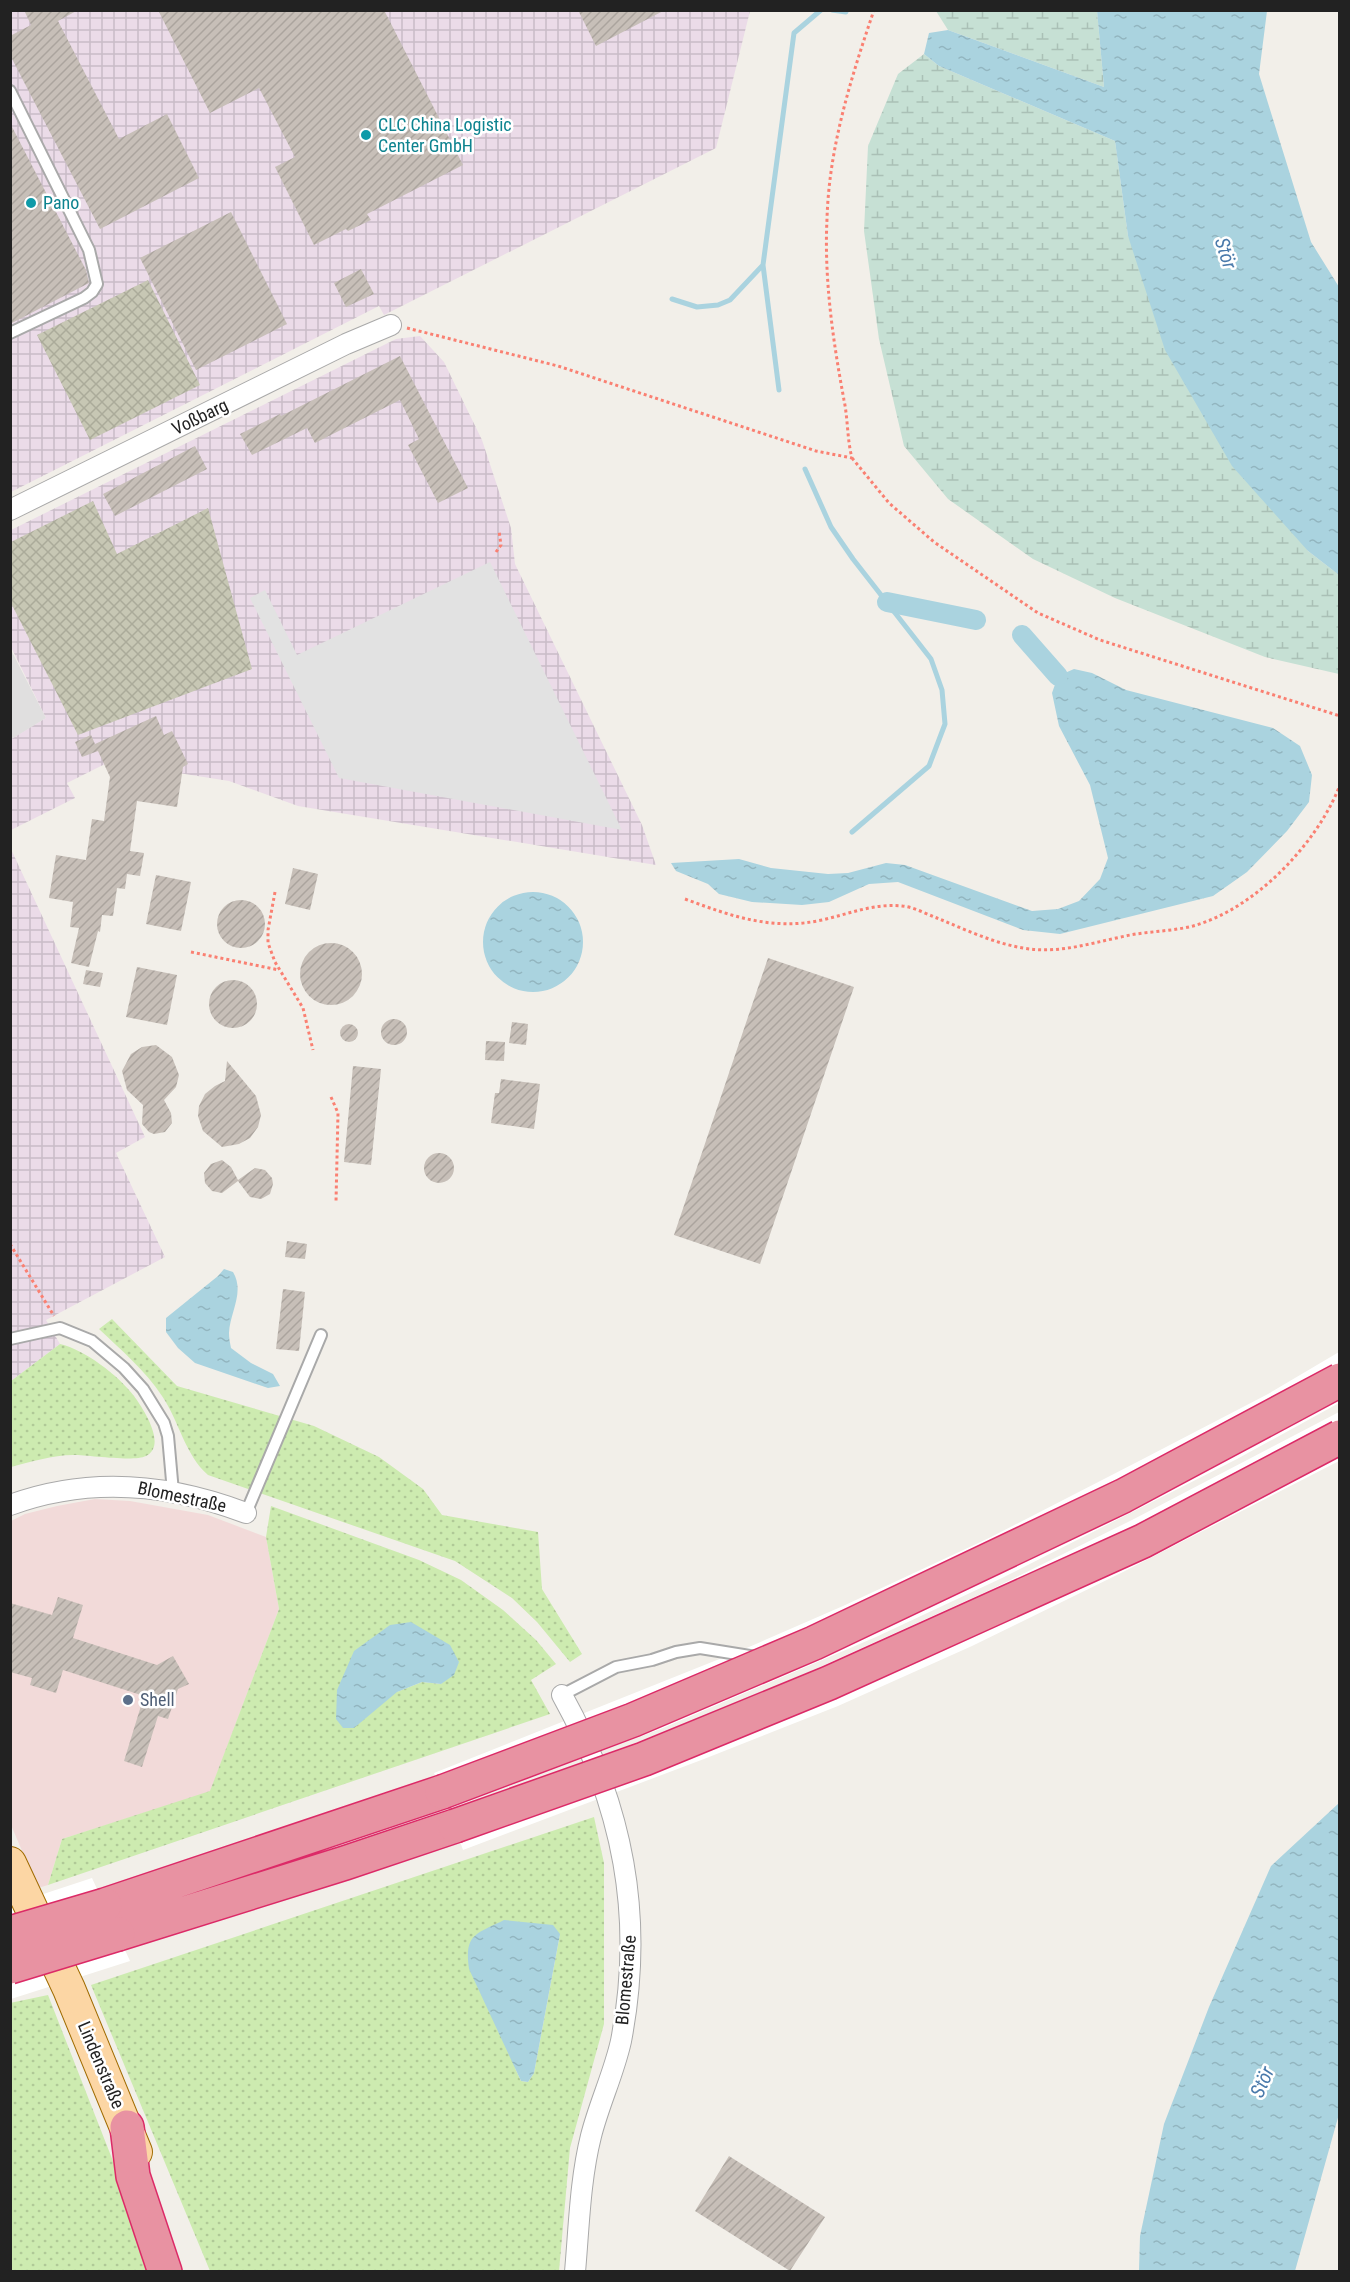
<svg xmlns="http://www.w3.org/2000/svg" width="1350" height="2282" font-family="'Roboto Condensed',sans-serif">
<defs>
<pattern id="industrial-grid" width="8" height="8" patternUnits="userSpaceOnUse" patternTransform="scale(1.5)"><rect width="8" height="8" fill="#ebdbe8"/><path d="M0 4h8M4 0v8" fill="none" stroke="#c9bcc7"/></pattern>
<pattern id="construction-cross-hatch" width="8" height="8" patternUnits="userSpaceOnUse" patternTransform="scale(1.5)"><rect width="8" height="8" fill="#c7c7b4"/><path d="M0 0l8 8M0 8l8-8" fill="none" stroke="#abab9a"/></pattern>
<pattern id="grass-dots" width="8" height="8" patternUnits="userSpaceOnUse" patternTransform="scale(1.5)"><rect width="8" height="8" fill="#cdebb0"/><path d="M2 2h.1M6 6h.1" fill="none" stroke="#b0c997" stroke-width="1.8" stroke-linecap="round"/></pattern>
<pattern id="wetland-marsh" width="20" height="14" patternUnits="userSpaceOnUse" patternTransform="scale(1.5)"><rect width="20" height="14" fill="#c6e0d4"/><path d="M1 5h8M5 5V1M11 12h8M15 12V8" fill="none" stroke="#aac0b6"/></pattern>
<pattern id="water-ripples" width="26" height="14" patternUnits="userSpaceOnUse" patternTransform="scale(1.5)"><rect width="26" height="14" fill="#aad3df"/><path d="M2 4q2-2 4 0t4 0M15 11q2-2 4 0t4 0" fill="none" stroke="#92b5bf"/></pattern>
<pattern id="building-hatch" width="6" height="6" patternUnits="userSpaceOnUse" patternTransform="scale(1.5)"><rect width="6" height="6" fill="#c7bfb8"/><path d="M-1 1l2-2M0 6l6-6M5 7l2-2" fill="none" stroke="#aba49e"/></pattern>
</defs>
<rect width="100%" height="100%" fill="#f2efe9"/>
<!-- residential -->
<path fill="#e0dfdf" d="M10,648L46,718L11,740H10Z"/>
<!-- commercial -->
<path fill="#f2dad9" d="M95,1499L130,1501L208,1515L266,1537L279,1609L210,1792L62,1839L48,1885L38,1888L11,1825V1521L25,1514L57,1506Z"/>
<!-- industrial -->
<path fill="url(#industrial-grid)" d="M11,11H750L716,148L384,315L379,306L11,492Z
M420,336L444,362L482,440L511,528L515,564L642,825L656,865L298,806L229,781L109,762L67,783L75,798L11,830L10,740L46,718L11,647V530L396,339Z
M10,847L145,1137L116,1153L165,1257L46,1320L60,1344L11,1381Z"/>
<!-- construction -->
<path fill="url(#construction-cross-hatch)" d="M148,280L200,385L90,440L37,335Z
M93,501L117,554L208,508L252,669L78,735L11,603V542Z"/>
<!-- grass -->
<path fill="url(#grass-dots)" fill-rule="evenodd" d="M112,1319L177,1386L314,1426L379,1457L423,1489L442,1515L538,1532L542,1589L582,1654L570,1662L537,1622L512,1598L455,1561L208,1475C185,1455 179,1421 162,1396C145,1370 121,1350 99,1329Z
M60,1344C85,1350 118,1375 134,1396C142,1407 168,1445 146,1456C134,1462 89,1455 73,1455C53,1455 30,1462 11,1467V1381Z
M271,1506L419,1560L461,1580L503,1610L536,1640L556,1664L531,1680L550,1714L48,1885L62,1839L210,1791L279,1609L266,1537ZM459,1662L441,1684L422,1682L397,1692Z
M594,1817L604,1863V2024L570,2148L559,2271H210L91,1985ZM560,1934L534,2073L528,2082L521,2081L515,2068Z
M48,1995L156,2271H11L10,2003Z"/>
<!-- wetland -->
<path fill="url(#wetland-marsh)" d="M936,11H1097L1104,87L948,30Z
M924,54L939,66L1115,141L1128,236L1308,551L1339,575V674L1265,657L1115,598L1033,559L948,499L904,446L879,339L864,231L868,146L898,74Z"/>
<!-- parking -->
<path fill="#e2e2e2" d="M490,562L622,830L339,778L250,598L265,590L297,655Z"/>
<!-- water -->
<path fill="url(#water-ripples)" d="M1097,11H1267L1259,74L1311,242L1339,287V575L1308,551L1232,466L1165,350L1128,236L1115,141L939,66L924,54L929,33L948,30L1104,87Z
M1074,669L1092,673L1126,690L1273,728L1300,746L1312,775L1309,802L1287,831L1247,872L1213,896L1060,934L1023,930L898,882L869,884L829,902L802,905L752,902L719,894L708,884L676,871L671,863L739,859L771,868L828,874L848,873L886,863L905,865L1032,911L1058,909L1079,901L1100,879L1108,858L1090,785L1059,726L1052,693L1058,676Z
M483 942a50 50 0 1 1 100 0a50 50 0 1 1-100 0Z
M224,1269L233,1272C245,1292 230,1312 229,1333C229,1338 230,1343 231,1348L251,1363L273,1374L280,1386L268,1388L195,1363L178,1348L166,1332V1318L218,1276Z
M411,1622L450,1645L459,1662L454,1675L441,1684L422,1682L397,1692L354,1728H343L336,1719L337,1690L354,1651L390,1625Z
M1339,1803V2114L1295,2271H1139L1140,2236L1164,2124L1209,2007L1271,1866Z
M504,1920L553,1925L560,1934L534,2073L528,2082L521,2081L469,1969C464,1934 476,1934 504,1920Z"/>
<!-- pier -->
<path fill="#fff" d="M1339,1352V1403L1237,1459L1002,1578L876,1637L663,1728L448,1809L434,1773L742,1650L843,1606L989,1538L1141,1460L1268,1394Z
M1339,1412V1461L1123,1572L972,1646L838,1706L704,1759L463,1850L450,1813L677,1727L811,1671L990,1590L1132,1520Z
M92,1878L130,1961L11,1999L10,1905Z"/>
<g fill="none" stroke-linecap="round" stroke-linejoin="round">
<!-- stream -->
<path stroke="#aad3df" stroke-width="5" d="M832,10L846,12
M763,265L779,390
M672,299L697,307L718,305L730,300L763,265L794,33L821,10
M805,469L831,527L853,559L931,659L942,690L945,724L929,766L852,832"/>
<!-- canal -->
<path stroke="#aad3df" stroke-width="20" d="M887,602L976,620
M1022,635L1058,676"/>
</g>
<!-- building -->
<path fill="url(#building-hatch)" d="M24,10H78L58,21L119,139L167,114L199,178L100,229L10,55V36L31,25Z
M158,10H384L463,165L367,214L371,220L348,231L346,229L314,245L275,167L295,157L259,88L210,113Z
M578,10H665L596,46Z
M10,123L86,270L89,283L10,324Z
M231,212L287,324L196,370L140,258Z
M361,269L374,294L346,307L334,283Z
M400,356L468,488L438,503L408,445L419,439L400,400L315,443L307,428L252,455L240,434L280,414L281,416Z
M195,446L207,469L115,516L103,494Z
M156,716L164,735L172,731L188,764L183,767L177,807L137,801L130,851L144,853L140,876L127,874L125,889L117,888L113,916L102,915L100,932L98,931L89,967L71,963L79,928L70,927L73,902L49,898L56,855L86,860L92,819L104,821L110,777L98,751L82,757L75,742L91,735L95,744Z
M293,868L318,874L310,910L285,904Z
M156,875L191,882L181,931L146,924Z
M217 924a24 24 0 1 1 48 0a24 24 0 1 1-48 0Z
M300 974a31 31 0 1 1 62 0a31 31 0 1 1-62 0Z
M768,958L854,987L760,1264L674,1235Z
M137,967L177,975L167,1025L126,1017Z
M86,970L103,973L100,987L83,984Z
M209 1004a24 24 0 1 1 48 0a24 24 0 1 1-48 0Z
M381 1032a13 13 0 1 1 26 0a13 13 0 1 1-26 0Z
M512,1022L528,1024L526,1045L509,1043Z
M340 1033a9 9 0 1 1 18 0a9 9 0 1 1-18 0Z
M486,1041L505,1042L504,1061L485,1060Z
M156,1045L172,1057L179,1075L176,1087L164,1100L171,1113L172,1123L165,1132L154,1134L149,1132L142,1124L143,1105L127,1090L122,1071L131,1054L142,1047Z
M227,1061L256,1096L261,1115L258,1127L250,1138L239,1144L222,1147L203,1131L198,1116L199,1106L205,1094L215,1086L225,1081Z
M353,1066L381,1069L371,1165L344,1162Z
M501,1079L540,1084L534,1129L491,1123L495,1093H499Z
M424 1168a15 15 0 1 1 30 0a15 15 0 1 1-30 0Z
M222,1160L231,1167L238,1180L255,1168L265,1170L272,1178L273,1184L270,1194L261,1199L250,1197L238,1181L222,1193L212,1191L205,1183L204,1173L211,1164Z
M287,1241L307,1244L305,1259L285,1257Z
M283,1289L305,1292L299,1351L276,1349Z
M58,1597L83,1605L73,1638L157,1665L173,1656L189,1684L178,1689L168,1719L158,1716L142,1767L124,1761L144,1696L63,1670L56,1693L30,1685L32,1678L10,1672V1603L52,1615Z
M729,2156L825,2217L790,2271L695,2211Z"/>
<g fill="none" stroke-linecap="round" stroke-linejoin="round">
<defs>
<path id="lane" d="M10,91L89,250L97,284L92,292L84,298L10,333
M10,1339L60,1328L92,1341L124,1368L143,1389L164,1423L168,1436L173,1492
M246,1513L321,1335
M562,1695L616,1667L652,1660L676,1652L700,1648L756,1657"/>
<path id="street" d="M10,510L346,344L391,325
M10,1505C89,1476 170,1484 246,1513
M562,1695C623,1805 645,1917 621,2041C614,2073 599,2104 591,2136C580,2180 579,2227 575,2272"/>
<path id="primary" d="M10,1863L69,1989L136,2152"/>
<path id="highway" d="M105,1905L442,1792
M118,1934L345,1863L455,1826
M127,2127L133,2176L165,2272"/>
</defs>
<!-- lane casing -->
<use href="#lane" stroke="#a9a9a9" stroke-width="14"/>
<!-- street casing -->
<use href="#street" stroke="#a9a9a9" stroke-width="22"/>
<!-- primary casing -->
<use href="#primary" stroke="#a06b00" stroke-width="34"/>
<!-- highway casing -->
<use href="#highway" stroke="#dc2a67" stroke-width="36"/>
<!-- path -->
<path stroke="#fa8072" stroke-width="3" stroke-dasharray="3 3" stroke-linecap="butt" d="M407,328L558,366L816,451L852,458C847,439 848,419 844,400C833,341 824,279 827,219C829,147 851,78 874,10
M852,458L889,503L934,542L1038,613L1100,640L1340,716
M496,552L501,545L499,531
M275,892L268,930V943L275,962L303,1008L313,1050
M685,899C731,916 772,931 822,920C849,914 874,903 902,906C914,907 926,914 937,918C964,929 993,943 1023,948C1058,954 1087,944 1121,937C1145,931 1169,932 1193,926C1255,909 1317,844 1340,785
M191,952L279,970
M331,1097L338,1113L336,1202
M10,1244L54,1316"/>
<!-- lane -->
<use href="#lane" stroke="#fff" stroke-width="10"/>
<!-- street -->
<use href="#street" stroke="#fff" stroke-width="20"/>
<!-- primary -->
<use href="#primary" stroke="#fcd6a4" stroke-width="32"/>
<!-- highway -->
<use href="#highway" stroke="#e892a2" stroke-width="33"/>
<defs>
<path id="highway-bridge" d="M442,1792L633,1720L814,1643L1123,1496L1340,1380
M455,1826L644,1759L829,1683L1143,1541L1340,1437
M10,1933L105,1905
M10,1967L118,1934"/>
</defs>
<!-- highway-bridge casing -->
<use href="#highway-bridge" stroke="#dc2a67" stroke-width="36" stroke-linecap="butt"/>
<!-- highway-bridge -->
<use href="#highway-bridge" stroke="#e892a2" stroke-width="33"/>
</g>
<!-- markers -->
<g fill="#0f9aa8" stroke="#fff" stroke-width="2">
<circle cx="366" cy="135" r="6"/>
<circle cx="31" cy="203" r="6"/>
</g>
<circle fill="#5c6f8a" stroke="#fff" stroke-width="2" cx="128" cy="1700" r="6"/>
<g text-anchor="middle" stroke-width="5" stroke-linejoin="round" paint-order="stroke">
<!-- culture labels -->
<g font-size="18" fill="#0d838f" stroke="#fff" text-anchor="start">
<text x="378" y="131">CLC China Logistic<tspan x="378" dy="21">Center GmbH</tspan></text>
<text x="43" y="209">Pano</text>
</g>
<!-- street labels -->
<g font-size="18" fill="#222" stroke="#fff">
<text transform="translate(200 417) rotate(-26)" y="6">Voßbarg</text>
<text transform="translate(182 1497) rotate(12)" y="6">Blomestraße</text>
<text transform="translate(626 1980) rotate(-85)" y="6">Blomestraße</text>
<text transform="translate(101 2065) rotate(67)" y="6">Lindenstraße</text>
</g>
<!-- service labels -->
<g font-size="18" fill="#4e5e75" stroke="#fff" text-anchor="start">
<text x="140" y="1706">Shell</text>
</g>
<!-- water labels -->
<g font-size="20" font-style="italic" fill="#4a7aab" stroke="#fff">
<text transform="translate(1226 253) rotate(72)" y="7">Stör</text>
<text transform="translate(1262 2082) rotate(-67)" y="7">Stör</text>
</g>
</g>
<!-- border -->
<rect width="1350" height="2282" fill="none" stroke="#222222" stroke-width="24"/>
</svg>
